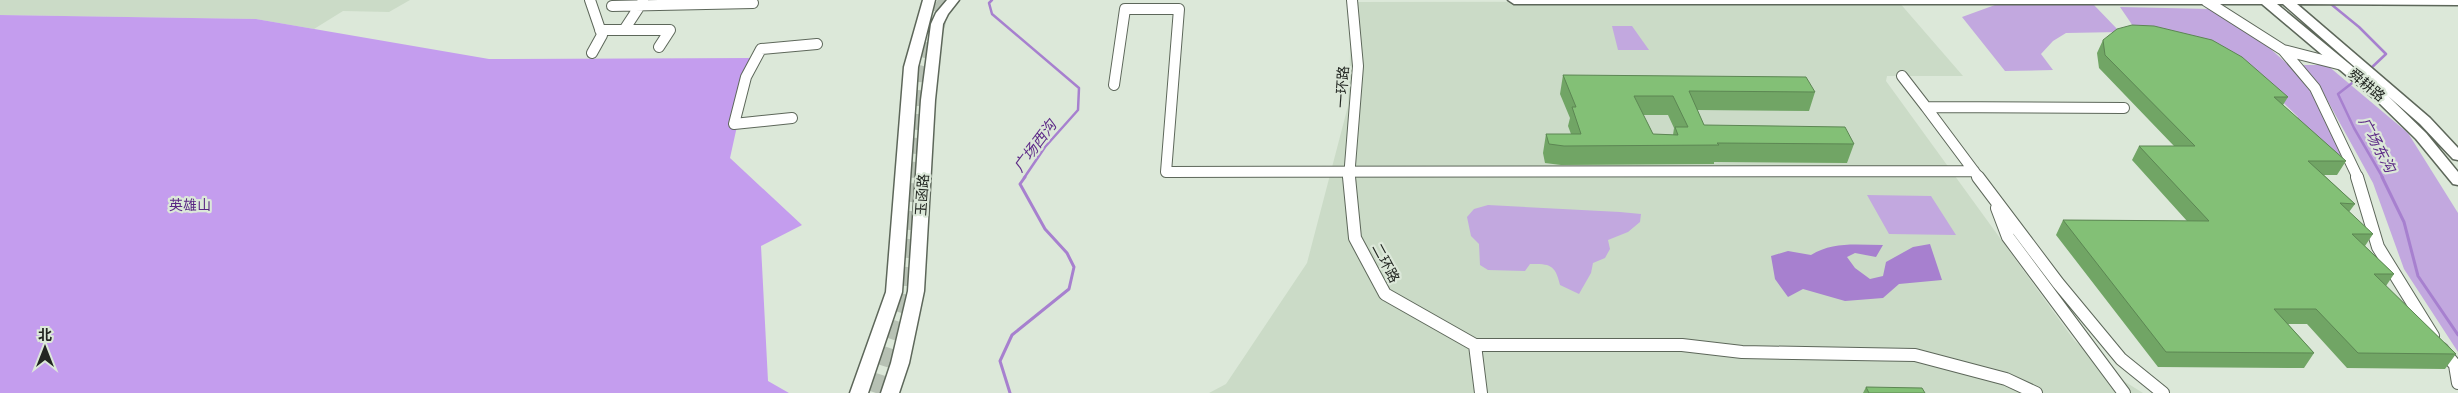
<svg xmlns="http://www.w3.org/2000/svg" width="2458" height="393" font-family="Lato,'Noto Sans SC',sans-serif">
<rect width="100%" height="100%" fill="#dce8d9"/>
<!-- built -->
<path fill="#cbdbc7" d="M0,0H410L389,12L343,11L314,29L256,19L0,15Z
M1898,1L1963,76H1887L1886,81L2074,340L2106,370L2143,393H1209L1226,384L1307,263L1348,106L1352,2Z"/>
<!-- green -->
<path fill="#c2a8df" d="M1995,5H2094L2120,32L2066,33L2053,41L2041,54L2053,70L2005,71L1962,17Z
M2120,7L2210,9L2256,36L2302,77L2352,159L2320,151L2293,123L2298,117L2257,77L2137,32Z
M1612,26H1632L1649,50H1618Z
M2302,65H2327L2408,133L2458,213V352L2404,269L2373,183L2320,87Z
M1867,195L1931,196L1956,235L1889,234Z
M1488,205L1620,212L1641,214L1640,222L1628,232L1608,240L1610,249L1605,258L1593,263L1591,273L1579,294L1560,285C1555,264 1550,264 1530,264L1525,271L1488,270L1480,265L1479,244L1471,236L1467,217L1474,209Z"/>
<!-- forest -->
<path fill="#c49dee" d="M0,15L256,19L489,59L752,58L730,158L802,225L761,246L768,381L789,393H0Z"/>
<!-- water -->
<path fill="#a780cf" d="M1930,244L1942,280L1899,284L1883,298L1845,301L1803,289L1788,297L1775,279L1771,256L1788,251L1811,255C1833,241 1858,245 1883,245L1876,257L1855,253L1847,257L1855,268L1870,279L1883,276L1886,262L1913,247Z"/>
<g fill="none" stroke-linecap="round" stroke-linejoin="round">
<!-- stream-far1 -->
<path stroke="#a780cf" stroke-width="2.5" d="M992,0L989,3L992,14L1079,88L1078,110L1045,147L1024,178
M2326,0L2359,27L2386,54L2369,70
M2356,80L2338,94L2354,128L2383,178"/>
<!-- stream -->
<path stroke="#a780cf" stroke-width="3" d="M2382,177L2404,222L2418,276L2458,335
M1010,393L1000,361L1012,335L1069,289L1074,267L1067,253L1045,229L1020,184L1025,177"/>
<!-- highway-tunnel-far1 -->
<path stroke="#b7c1b4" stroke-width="16" stroke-dasharray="16 8" stroke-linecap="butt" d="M916,178L922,80L941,10L947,0"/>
<!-- highway-tunnel -->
<path stroke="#b7c1b4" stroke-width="19" stroke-dasharray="19 9" stroke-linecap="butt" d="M876,393L908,294L916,177"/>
<defs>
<path id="minor-far1" d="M590,0L602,35L592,53
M2206,1L2283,50L2315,88L2358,178
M612,6L753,3
M600,30H624L643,1
M624,30H670L659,47
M2283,50L2342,65
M1902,76L1926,107L2124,108
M1114,85L1125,9H1179L1166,172L1974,171
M1926,107L1979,178
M792,118L734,124L746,77L761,49L817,44
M1349,178L1358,66L1352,0"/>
<path id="minor" d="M1349,177L1355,238L1385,294L1475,345
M1978,177L2058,283L2121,359L2163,393
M2357,177L2378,247L2433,336
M1997,208L2008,237L2124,393
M2442,349L2455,365L2458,383
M1481,393L1475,345H1682L1742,352L1915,355L2006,379L2036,393"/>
<path id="major" d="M923,0H935L918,67L902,292L868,393H850L886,292L904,67Z
M947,0H959L948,14L943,24L935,100L924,291L909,363L899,393H881L891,363L908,291L921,100L931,24L936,13Z
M1508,0H2458V5L2297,4L2430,118L2458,148V160L2453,159L2420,124L2283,4H2277L2388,96L2426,133L2458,172V185L2453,184L2416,139L2378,102L2262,4H1514Z"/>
</defs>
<!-- minor-far1 casing -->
<use href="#minor-far1" stroke="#5d675a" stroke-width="12"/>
<!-- minor casing -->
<use href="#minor" stroke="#5d675a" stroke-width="14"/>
<!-- major casing -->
<use href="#major" stroke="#5d675a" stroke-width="3"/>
<!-- minor-far1 -->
<use href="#minor-far1" stroke="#fff" stroke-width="10"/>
<!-- minor -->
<use href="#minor" stroke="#fff" stroke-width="12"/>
<!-- major -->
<use href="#major" fill="#fff" fill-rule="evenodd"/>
</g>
<!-- wall -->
<path fill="#71a565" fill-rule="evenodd" d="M2103,40L2288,97L2283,105L2346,161L2337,175H2324L2355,204L2349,212L2373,234L2365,246L2394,274L2386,286L2456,354L2445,369L2347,368L2307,324H2288L2314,353L2304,368L2158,367L2056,235L2063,220L2187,221L2132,160L2139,146H2174L2099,68L2097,53Z
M1563,75L1815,92L1809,111L1697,110L1704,125L1854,144L1847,163L1714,162V164L1561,165L1545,163L1543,153L1546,134H1571L1568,126L1570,118L1560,94ZM1643,115H1668L1674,128L1673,135L1653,134Z
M1866,387L1925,393H1863Z"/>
<!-- building -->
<path fill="#83c076" stroke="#5c8653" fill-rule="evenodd" d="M2132,25L2154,26L2212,40L2242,57L2288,97H2274L2346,161H2308L2355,204L2340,203L2373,234H2352L2394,274H2374L2456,354L2358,353L2316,309H2274L2314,353L2166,352L2063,220L2209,221L2139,146H2195L2105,55L2103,40L2117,29Z
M1563,75L1806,77L1815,92L1689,91L1704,125L1845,127L1854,144L1717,143L1719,145L1564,146L1549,144L1546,134H1581L1572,107H1576ZM1634,96H1673L1688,127H1675L1678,135L1653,134Z
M1866,387L1922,388L1925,393H1869Z"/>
<g text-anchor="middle" stroke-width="4.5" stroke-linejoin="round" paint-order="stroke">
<!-- street labels -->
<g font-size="14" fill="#222621" stroke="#dce8d9">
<text transform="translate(2367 85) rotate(40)" y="5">舜耕路</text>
<text transform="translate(1342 87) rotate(-86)" y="5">一环路</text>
<text transform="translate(922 195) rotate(-86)" y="5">玉函路</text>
<text transform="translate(1386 263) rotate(62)" y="5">二环路</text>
</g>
<!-- park labels -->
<g font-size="14" fill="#5a2784" stroke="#dce8d9">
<text x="190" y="210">英雄山</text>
</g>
<!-- water labels -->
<g font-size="15" font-style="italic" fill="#5e2b88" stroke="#dce8d9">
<text transform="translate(2377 145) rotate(62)" y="5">广场东沟</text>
<text transform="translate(1035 146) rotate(-53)" y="5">广场西沟</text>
</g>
</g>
<!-- north arrow -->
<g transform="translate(45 348)" stroke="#dce8d9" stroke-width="4" paint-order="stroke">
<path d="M0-4L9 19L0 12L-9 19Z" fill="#222621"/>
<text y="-8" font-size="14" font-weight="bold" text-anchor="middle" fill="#222621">北</text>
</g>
</svg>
